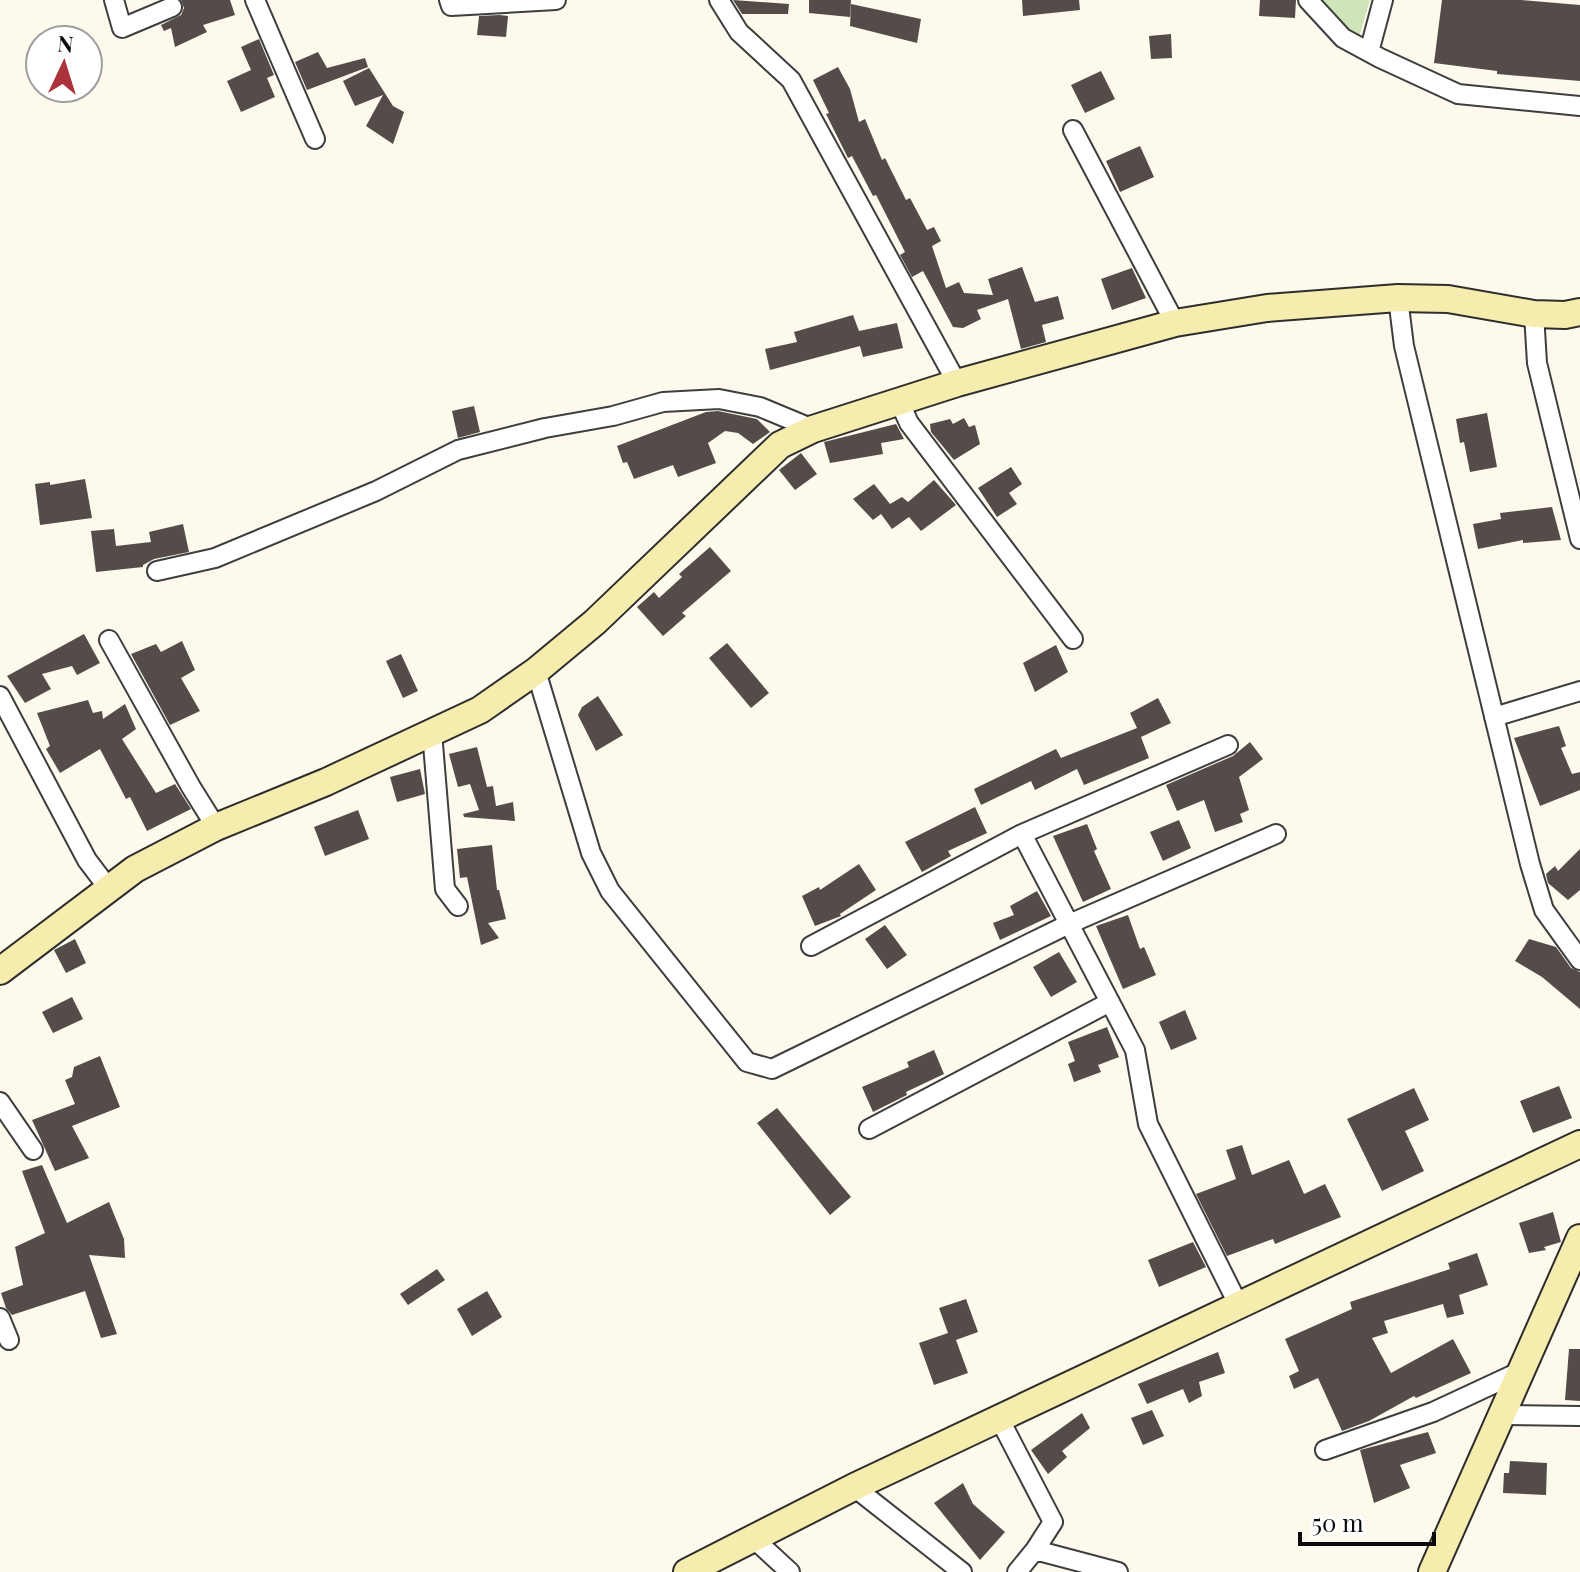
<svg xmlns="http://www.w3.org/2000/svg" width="1580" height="1572" font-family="'Playfair Display',serif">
<rect width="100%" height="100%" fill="#fdf9ec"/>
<!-- green -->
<path fill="#d0e3b9" d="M1318,0H1370L1360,34L1350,35Z"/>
<!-- building -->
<path fill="#534c49" d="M181,0H230L235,15L203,25L207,32L175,47L171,28L164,31L161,25L181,15L184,8Z
M733,0L789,4L788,14H742Z
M809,0H851L850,17L809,13Z
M1022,0H1079L1080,10L1023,16Z
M1260,0H1296L1295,18L1259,16Z
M1442,0H1521L1580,5V81L1497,74V71L1434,63Z
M851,4L921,19L917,43L850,26Z
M500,15L508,16L506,37L477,35L479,16Z
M1171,34L1172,58L1151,59L1149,36Z
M259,39L274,75L267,78L275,97L241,112L227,81L251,70L241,47Z
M318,52L327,68L365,58L368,67L307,90L295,62Z
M838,67L850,89L859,122L865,119L882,160L885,158L906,200L910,198L927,230L934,227L941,241L932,246L946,288L959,282L964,293L993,295L988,279L1022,267L1035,302L1058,296L1064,319L1042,325L1046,342L1021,349L1008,299L977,310L981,319L963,328L953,327L923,271L912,277L900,255L905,252L876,195L873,196L852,156L848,158L826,114L829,113L813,80Z
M369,68L393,106L404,112L393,144L366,126L383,95L355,106L343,81Z
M1101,71L1115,99L1085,113L1071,85Z
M1140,146L1154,177L1120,192L1106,161Z
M1132,268L1146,298L1112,310L1101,279Z
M853,315L859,331L897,323L903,348L863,357L860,346L770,370L765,349L797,342L794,332Z
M474,406L480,432L458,438L452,411Z
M718,411L757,419L770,432L753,444L738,433L725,431L708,443L716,463L678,477L673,465L634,479L627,462L623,463L617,446L706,412Z
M1487,413L1497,467L1470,472L1464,442L1460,443L1456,419Z
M964,418L969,427L975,425L980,444L954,460L931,432L930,424L950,419L953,424Z
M896,424L904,439L881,443L883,454L830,463L824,442Z
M801,453L817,474L795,490L779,470Z
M1011,467L1022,484L1009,493L1017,504L997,517L978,488Z
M85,479L92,518L40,525L35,484L50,482V485Z
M934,480L956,505L921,531L909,517L892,529L881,514L873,520L853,499L874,484L890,504L902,497L908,502Z
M1552,507L1561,540L1523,543V540L1478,549L1473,524L1501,519L1500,513Z
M183,524L189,552L154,559L143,565V567L96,572L91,531L114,529L116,546L151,542L149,532Z
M710,547L731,571L682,613L686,616L663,636L637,607L654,592L659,598L682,577L679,574Z
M84,634L100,663L77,675L72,666L42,674L51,689L25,703L7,676Z
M182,641L195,670L181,678L200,711L170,725L131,654L156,644L161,652Z
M727,643L769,693L751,708L709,658Z
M1056,645L1068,672L1035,692L1023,663Z
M401,654L418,691L403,698L386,661Z
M598,696L623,735L596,751L578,715L582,707Z
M1158,698L1171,723L1141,737L1149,758L1084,785L1077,769L1035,790L1031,781L981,805L974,789L1056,749L1061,758L1137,728L1130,713Z
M88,700L93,713L102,711L103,719L125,704L136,729L122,739L156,793L175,784L191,809L147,831L130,797L126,799L100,749L60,773L46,749L50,746L37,713Z
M1559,726L1566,746L1561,748L1572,774L1580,772V790L1540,806L1514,738Z
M1250,742L1263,759L1239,777L1249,810L1240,814L1243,822L1215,832L1204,800L1177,811L1166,785L1233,756Z
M477,747L487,787L493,786L496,806L513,802L515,821L464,817L463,814L479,810L470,784L458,787L449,754Z
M420,769L425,794L397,802L390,777Z
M975,807L987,833L948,851L951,856L922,872L905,842Z
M358,810L369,839L325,856L314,827Z
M1179,820L1191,848L1163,861L1150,832Z
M1087,824L1097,849L1094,851L1111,889L1083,902L1053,836Z
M492,845L497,890H499L506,919L488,923L499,938L481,945L467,877L460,878L457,849Z
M1580,849V890L1568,900L1548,883L1546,874L1555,866L1558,871Z
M859,864L876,890L840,914L841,916L815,926L802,896L819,887L820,890Z
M1037,891L1051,916L1000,940L993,923L1014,915L1010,906Z
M1128,915L1140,949L1144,947L1156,975L1123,989L1096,926Z
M885,925L907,955L887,969L865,939Z
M75,939L86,963L66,973L54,950Z
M1529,939L1556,947L1571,968L1580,972V1009L1542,977L1515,961Z
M1059,952L1077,982L1051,997L1033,967Z
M72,997L83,1019L53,1033L42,1012Z
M1185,1010L1197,1039L1171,1050L1159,1022Z
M1107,1027L1119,1057L1098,1065L1101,1072L1074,1082L1068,1064L1075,1061L1068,1042Z
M934,1050L944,1074L906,1092L907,1095L873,1112L862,1087L909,1067L907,1062Z
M100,1056L120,1107L72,1126L89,1158L55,1171L32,1120L75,1104L65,1080L72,1077L74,1067Z
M1559,1086L1572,1118L1533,1133L1520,1101Z
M1414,1088L1429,1120L1405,1131L1424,1171L1382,1191L1347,1119Z
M777,1108L851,1197L830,1215L757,1123Z
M1242,1145L1252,1175L1289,1160L1304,1194L1325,1184L1341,1217L1275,1244L1273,1239L1227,1256L1196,1194L1236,1179L1226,1150Z
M42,1165L67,1223L109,1202L124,1239L125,1258L89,1255L117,1334L101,1338L85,1291L12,1315L6,1308L1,1293L23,1285L15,1247L45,1233L22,1171Z
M1553,1212L1561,1242L1544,1247L1546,1250L1529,1253L1519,1223Z
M1193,1242L1206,1267L1159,1287L1148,1260Z
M1477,1253L1488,1285L1459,1295L1464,1314L1447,1318L1443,1304L1384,1321L1388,1333L1372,1338L1391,1373L1453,1339L1471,1373L1416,1398L1414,1396L1369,1421L1342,1431L1318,1378L1294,1389L1289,1376L1299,1371L1285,1339L1352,1309L1350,1302L1450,1269L1448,1263Z
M437,1269L445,1280L408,1305L400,1294Z
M487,1291L502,1317L472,1336L457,1309Z
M966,1299L978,1332L956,1340L968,1373L934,1385L919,1343L948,1333L939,1308Z
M1569,1349H1580V1401L1565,1400Z
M1218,1352L1225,1373L1199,1382L1202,1396L1189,1403L1183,1389L1147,1404L1138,1384Z
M1152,1410L1164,1436L1143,1445L1131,1418Z
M1082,1413L1090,1428L1062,1451L1067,1457L1048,1474L1031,1450Z
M1428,1432L1436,1453L1400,1465L1410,1488L1374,1503L1360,1450Z
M1510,1461L1547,1463L1546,1495L1503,1493L1504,1473H1509Z
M963,1483L973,1504L1005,1532L980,1560L934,1503Z"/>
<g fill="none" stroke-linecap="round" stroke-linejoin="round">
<defs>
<path id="street" d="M114,0L122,28L172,7
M255,0L315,139
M449,0L451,6L556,0
M719,0L739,32L791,80L957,383
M1308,0L1343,38L1380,58L1458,94L1580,106
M1369,52L1383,0
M1073,130L1175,323
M1398,298L1404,346L1530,864L1544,910L1580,960
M1534,314L1537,363L1580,539
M899,401L909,423L1073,639
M157,571L215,558L376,491L458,450L545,428L613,416L663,402L719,399L760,407L813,429
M109,640L191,787L216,827
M536,671L591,853L610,891L747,1062L772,1069L1069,924L1276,834
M0,696L87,860L109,889
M1494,717L1580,691
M432,732L445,889L458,906
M1022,834L1135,1050L1148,1124L1238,1304
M811,946L1022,834L1228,745
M0,1102L33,1150
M869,1129L1110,1002
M0,1318L9,1340
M1502,1415L1580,1416
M1000,1420L1053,1522L1035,1550
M1325,1450L1433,1412L1519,1372
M854,1487L962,1572
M753,1538L790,1572
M1017,1572L1035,1550L1118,1572"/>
<path id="secondary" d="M0,971L135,869L216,827L326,782L480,710L536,671L595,622L780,445L813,429L957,383L1175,323L1267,308L1398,298L1448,299L1534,314L1565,315L1580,312
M687,1572L854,1487L1580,1144
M1432,1572L1580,1238"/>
</defs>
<!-- street casing -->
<use href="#street" stroke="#3e3e3e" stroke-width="22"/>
<!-- secondary casing -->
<use href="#secondary" stroke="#2d2d2d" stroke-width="30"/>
<!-- street -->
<use href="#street" stroke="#fff" stroke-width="18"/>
<!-- secondary -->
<use href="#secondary" stroke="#f6ecad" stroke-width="26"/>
</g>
<!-- north arrow -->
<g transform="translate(64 64) rotate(4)"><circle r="38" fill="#ffffff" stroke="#9d9d9d" stroke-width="2"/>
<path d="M0-6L14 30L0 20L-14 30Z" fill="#ac333c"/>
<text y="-12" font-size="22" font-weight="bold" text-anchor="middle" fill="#0b0b0b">N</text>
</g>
<!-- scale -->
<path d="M1300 1532v12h134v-12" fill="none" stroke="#0b0b0b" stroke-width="4"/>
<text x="1312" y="1532" font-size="24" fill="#0b0b0b" stroke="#ffffff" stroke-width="6" paint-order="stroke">50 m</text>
</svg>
